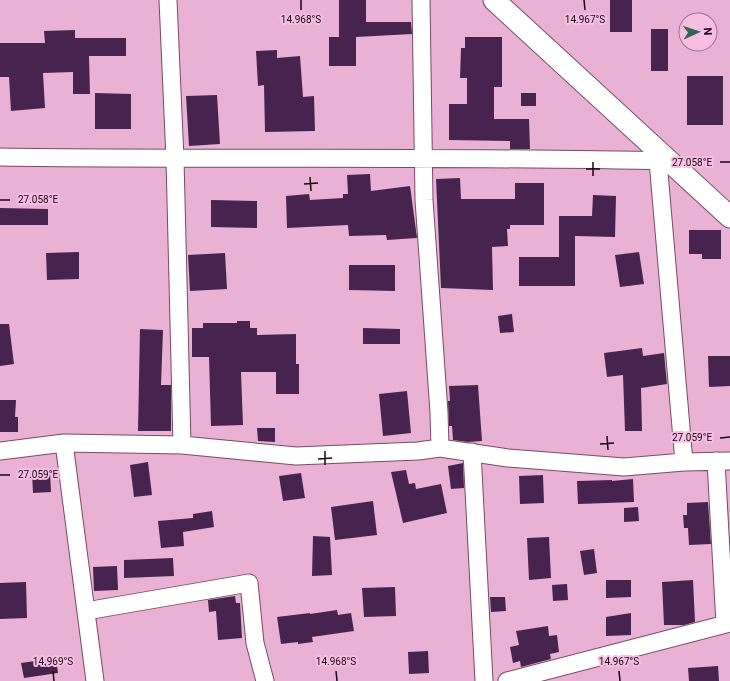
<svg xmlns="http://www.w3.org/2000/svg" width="730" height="681" font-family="Roboto,sans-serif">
<rect width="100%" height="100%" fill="#e9b2d4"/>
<!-- building -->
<path fill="#47244d" d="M339,0H366V22H411L412,34L356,37V66H329V37H339Z
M610,0H632V32H610Z
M651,29H668V71H651Z
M75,30V38H126V56H89L90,94H73V72L43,73L45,108L11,111L9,77H0V43H45L44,31Z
M465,37H502V87H494V119H529L530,149H510V141L449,140V104H467V78H460L461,48H465Z
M277,50V58L300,56L303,97L314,96L315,131L265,132L264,85L258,86L256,51Z
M687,76H723V125H687Z
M95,93L131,94V129H95Z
M521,93H536V106H521Z
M217,95L220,144L189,146L186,96Z
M370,174L371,191L410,186L417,238L387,240L386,235L349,236L348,225L287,228L286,196L309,194L310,200L343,198V194H348L347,175Z
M460,178L461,199H515V183H544V225H510V229H507L508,246L492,247L493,290L441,288L436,179Z
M593,195L616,196L615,237L575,236V286H519V257H559V216H592Z
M211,200L257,201V228L211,227Z
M0,208L48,209V225H0Z
M689,230H721V259H702V254H689Z
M79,252V279L47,280L46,253Z
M639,252L644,284L620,287L615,255Z
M225,253L227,289L190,291L188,255Z
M349,265H395V291L349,290Z
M512,314L514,332L500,333L498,316Z
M237,321H250V328H257V335L296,334V364H299V394H276V372H241L243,425L211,426L209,357H192V328H203V323H237Z
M0,324H9L14,364L0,366Z
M363,328L400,329V344H363Z
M140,329L163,330L161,385H171V431H138Z
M642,348L643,356L664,353L667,384L641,388L642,431H625L623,375L607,377L604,353Z
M708,356H730V386L709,387Z
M478,385L482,441L468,442L453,440L452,426H449L448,401H450L449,386Z
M407,391L411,433L383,436L379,394Z
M0,400H16L15,417H18V432H0Z
M257,428H275V442L258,441Z
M148,462L152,495L134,497L130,465Z
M463,463L464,488L451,489L448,466Z
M406,470L409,484L415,483L416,489L441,484L447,513L403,523L391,472Z
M50,472L51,492L33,493L32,473Z
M301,473L305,498L283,501L279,476Z
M543,475L544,503L520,504L519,476Z
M633,479L634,502L578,504L577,481L612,480V481Z
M373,501L377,535L335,540L331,507Z
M708,502L711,544L689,545L688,528H684L683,515H687V503Z
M638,507L639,521L624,522V508Z
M212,511L214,527L183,532L184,546L161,548L158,521L193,518V514Z
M313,536L330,537L332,575L312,576Z
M549,537L551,578L529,580L527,538Z
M594,549L597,573L584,575L580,551Z
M173,558L174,576L124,578V560Z
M117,566L118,590L94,591L93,567Z
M606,580H631V597L606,598Z
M693,580L695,622L684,625H664L662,582Z
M26,582L27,618L0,619V583Z
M567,584L568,600L553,601L552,585Z
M395,587L396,616L364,617L362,588Z
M235,596L236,603H240L242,638L218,640L216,611L209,612L208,600Z
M490,597H505L506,611L491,612Z
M337,610L338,615L351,613L354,631L312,637L313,642L298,644V642L281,644L277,617L310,613V614Z
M631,613V635L606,636V617Z
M548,626L549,636L557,635L559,652L550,654L551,659L521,667L520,661L513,663L510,647L519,645L516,631Z
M428,651L429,673L409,674L408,652Z
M56,658L58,673L24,678L21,663Z
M718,666L719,681H689L688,668Z"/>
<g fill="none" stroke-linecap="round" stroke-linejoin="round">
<defs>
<path id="minor" d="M168,0L175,159L182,445
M421,0L424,200L439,412L440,448
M0,157C223,160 446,156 670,161
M658,161L684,462
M64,443L95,681
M0,451L64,443L182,445L296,456L418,451L440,448L508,458L624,467L684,462L730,461
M472,452L484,681
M716,461L725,624
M86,611L249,583L255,643L265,681
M507,681L730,623"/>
<path id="tertiary" d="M494,0L730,217"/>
</defs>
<!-- minor casing -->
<use href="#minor" stroke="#794a68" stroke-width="19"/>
<!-- tertiary casing -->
<use href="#tertiary" stroke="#794a68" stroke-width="23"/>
<!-- minor -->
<use href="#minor" stroke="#fff" stroke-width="17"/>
<!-- tertiary -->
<use href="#tertiary" stroke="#fff" stroke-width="21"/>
</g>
<!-- ticks -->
<path fill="none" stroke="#180612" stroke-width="1.5" d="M301,0V10M584,0L585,10M593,162V176M720,162H730M586,169H600M310,177L311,191M304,184L318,183M0,200H10M607,436L608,450M720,438L730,437M600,444L614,443M325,451V465M318,459L332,458M0,475H10M53,671L54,681M336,671L337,681M619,671L620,681"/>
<g font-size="10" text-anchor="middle" fill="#180612" stroke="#f6bee1" stroke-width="4" stroke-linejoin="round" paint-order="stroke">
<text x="301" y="23">14.968°S</text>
<text x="585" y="23">14.967°S</text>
<text x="692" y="166">27.058°E</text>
<text x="38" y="203">27.058°E</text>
<text x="692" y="441">27.059°E</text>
<text x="38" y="478">27.059°E</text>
<text x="53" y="665">14.969°S</text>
<text x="336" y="665">14.968°S</text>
<text x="619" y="665">14.967°S</text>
</g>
<!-- north arrow -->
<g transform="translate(698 32) rotate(87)"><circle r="19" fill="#f6bee1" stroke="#9d748e"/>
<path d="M0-3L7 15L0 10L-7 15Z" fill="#30674d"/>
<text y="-6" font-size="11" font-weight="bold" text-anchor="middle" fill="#180612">N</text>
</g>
</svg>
